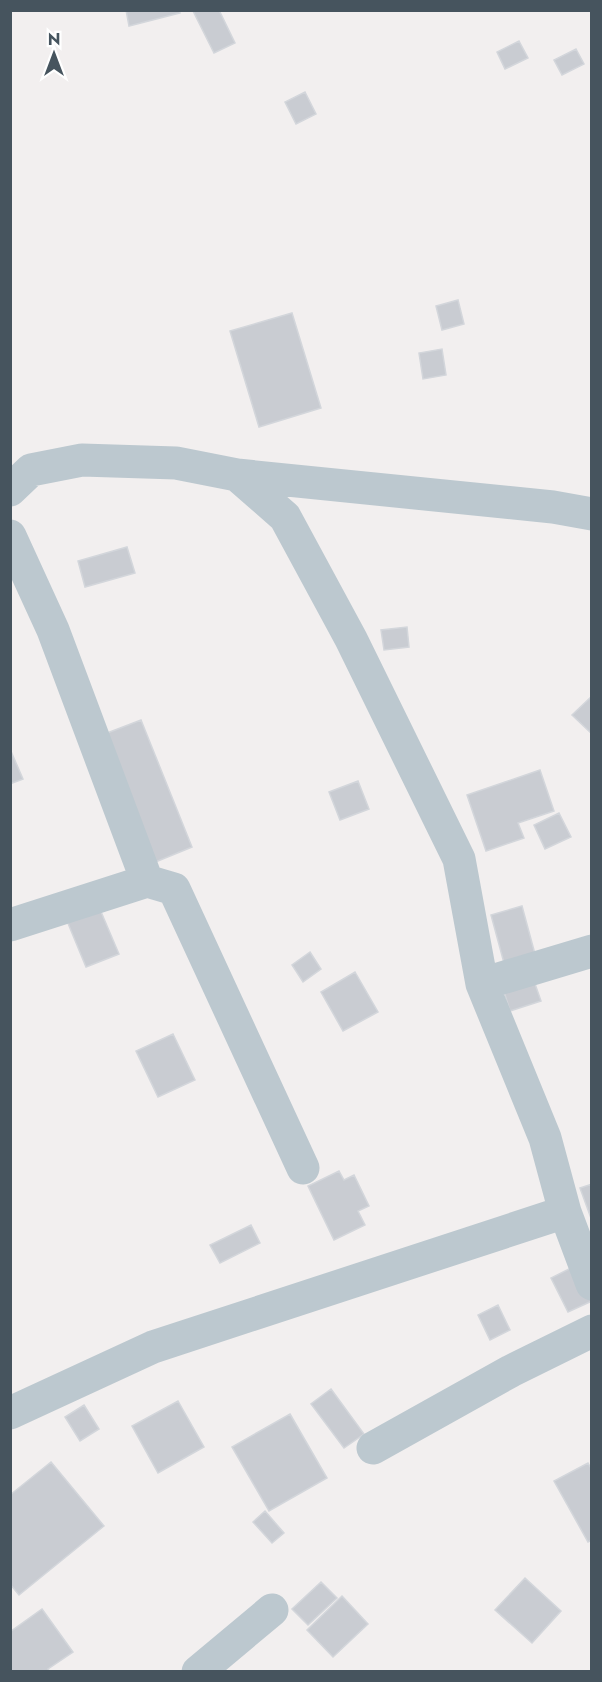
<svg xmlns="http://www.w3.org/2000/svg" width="602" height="1682" font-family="Jost,sans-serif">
<rect width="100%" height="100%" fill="#f2efef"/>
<!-- building -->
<path fill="#c9ccd2" stroke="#d3d6db" stroke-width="1.5" d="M126,10H179L180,13L129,26Z
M219,10L235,43L214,53L193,11Z
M519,41L528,58L505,69L497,52Z
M576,49L584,64L562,75L554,60Z
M305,92L316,114L296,124L285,102Z
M458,300L464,324L442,330L436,306Z
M292,313L321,408L259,427L230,331Z
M442,349L446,375L423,379L419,353Z
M127,547L135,573L85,587L78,561Z
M407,627L409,647L384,650L381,630Z
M592,696V734L572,715Z
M141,720L192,847L153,863L102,735Z
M10,749L23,779L10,784Z
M540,770L554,811L518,823L524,838L486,851L467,795Z
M358,781L369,809L340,820L329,792Z
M559,813L571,837L545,849L534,825Z
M522,906L535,954L504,963L491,915Z
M99,907L119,954L86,967L67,921Z
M310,952L321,969L303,982L292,965Z
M355,972L378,1012L343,1031L321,992Z
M533,978L541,1001L510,1011L503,988Z
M173,1034L195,1080L158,1097L136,1051Z
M339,1171L344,1180L354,1175L369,1206L358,1211L365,1225L334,1240L308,1186Z
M592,1184V1221L580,1188Z
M251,1225L260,1243L220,1263L210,1245Z
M577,1265L592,1294V1301L568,1312L551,1278Z
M498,1305L510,1330L490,1340L478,1315Z
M331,1389L364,1434L344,1448L311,1404Z
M178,1401L204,1447L158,1473L132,1426Z
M84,1405L99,1429L80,1441L65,1417Z
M290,1414L327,1478L269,1511L232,1447Z
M51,1462L104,1526L19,1595L10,1584V1495Z
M588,1463L592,1470V1540L588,1542L554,1481Z
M265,1511L284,1533L272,1543L253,1522Z
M525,1578L561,1611L532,1643L495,1610Z
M321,1582L337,1598L308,1625L292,1609Z
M342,1596L368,1624L333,1657L307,1630Z
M42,1609L73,1652L48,1669L50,1672H10V1632Z"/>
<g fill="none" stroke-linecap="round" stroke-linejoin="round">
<!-- minor -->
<path stroke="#bcc8cf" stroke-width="33" d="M237,475L285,517L351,639L459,859L482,984L545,1138L565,1212L592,1284
M10,490L31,470L82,460L176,463L237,475L553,507L592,514
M10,536L53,630L147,881L174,889L303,1168
M10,925L147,881
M482,984L592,951
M10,1413L153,1347L565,1212
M373,1448L511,1371L592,1331
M198,1672L272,1610"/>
</g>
<!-- border -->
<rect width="602" height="1682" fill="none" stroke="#46545e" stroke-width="24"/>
<!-- north arrow -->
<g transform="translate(54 54)" stroke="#ffffff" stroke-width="4.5" paint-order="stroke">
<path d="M0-4.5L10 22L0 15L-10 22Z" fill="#46545e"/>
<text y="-9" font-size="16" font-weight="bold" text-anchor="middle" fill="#46545e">N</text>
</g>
</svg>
